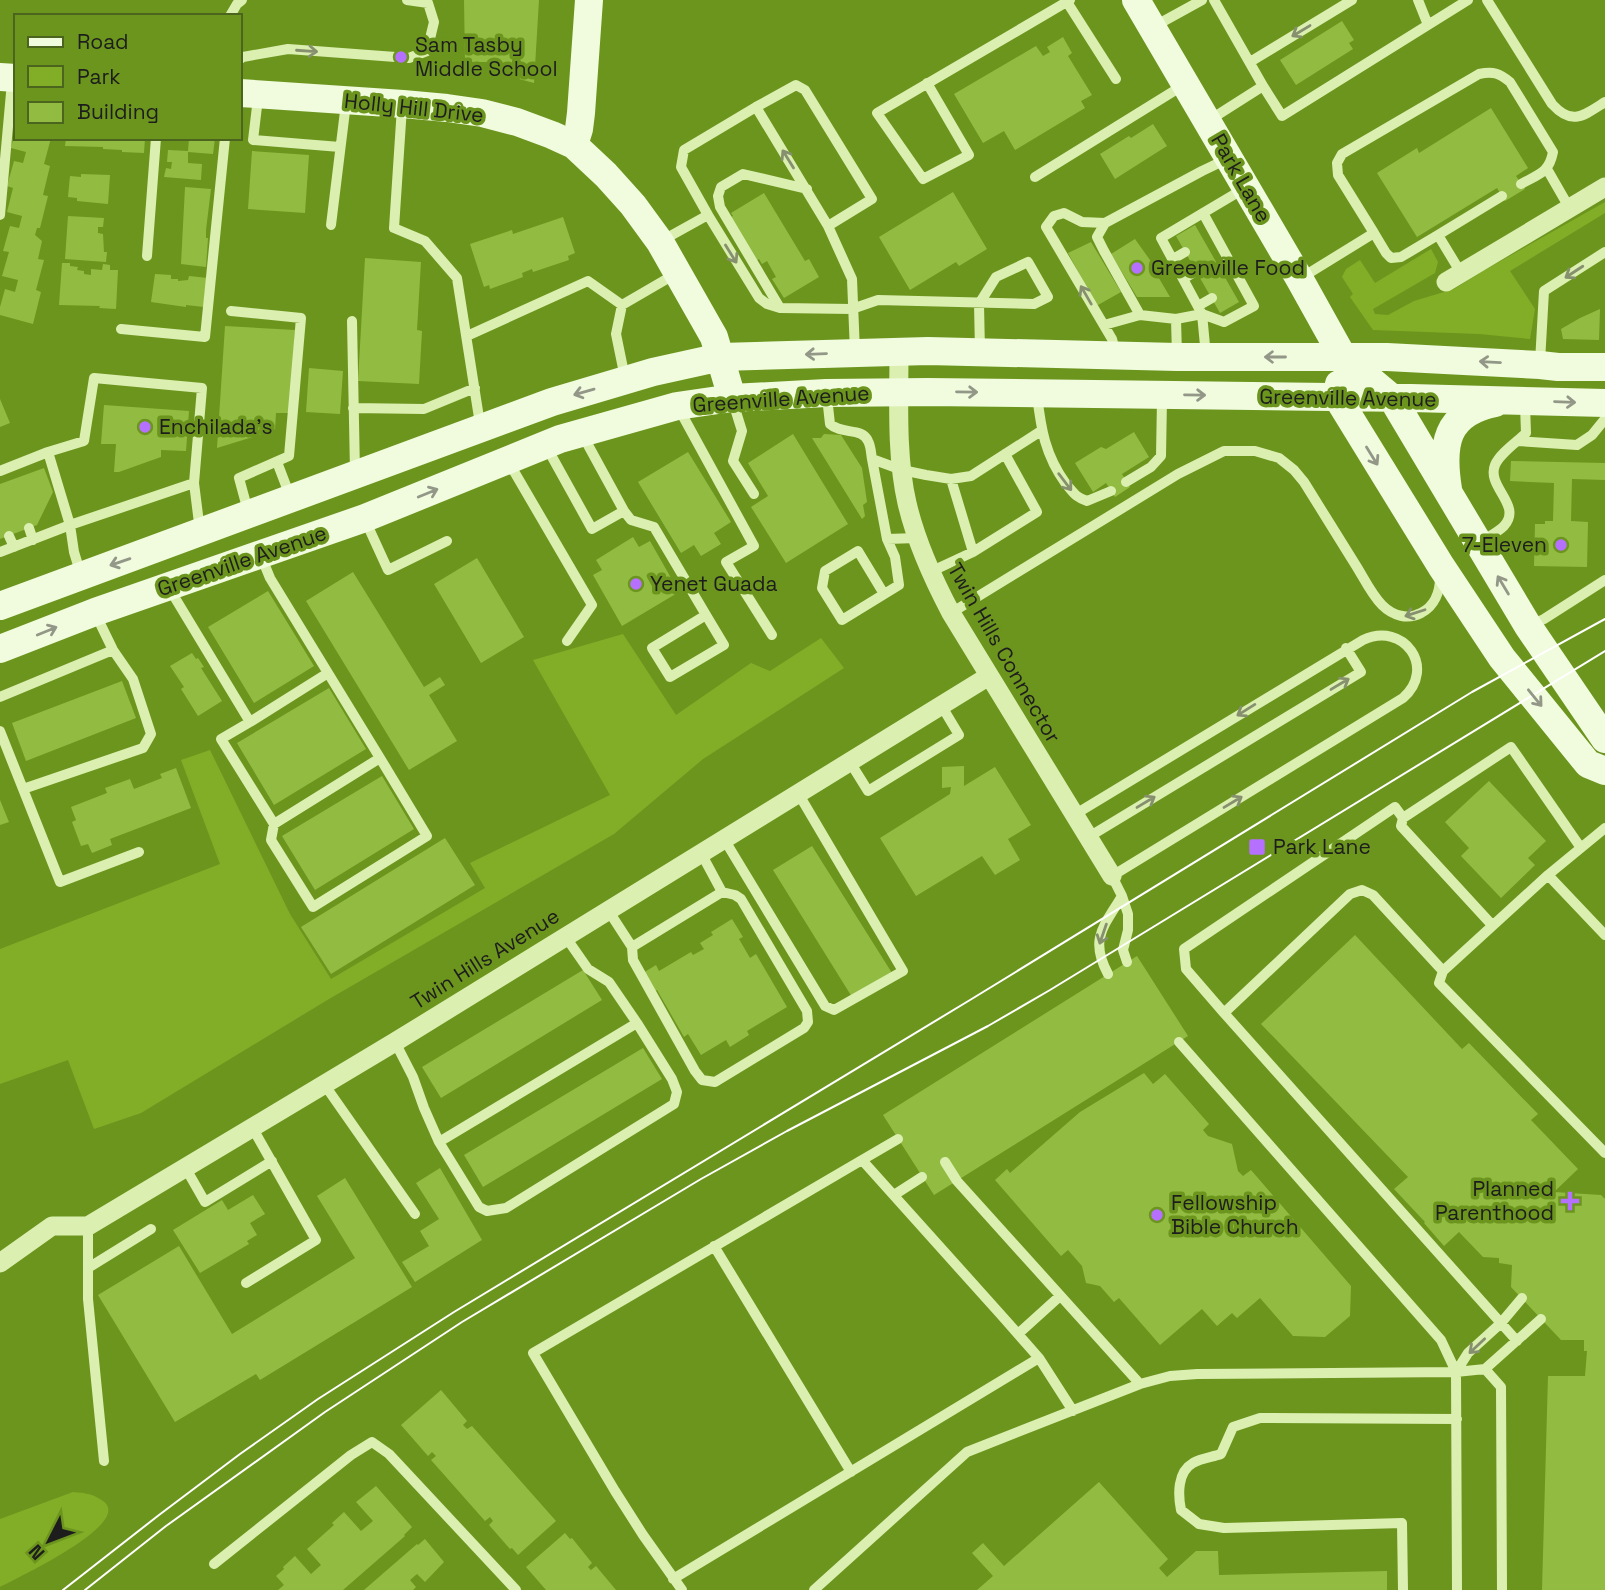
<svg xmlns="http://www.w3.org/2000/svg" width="1605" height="1590" font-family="'Space Grotesk',sans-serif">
<rect width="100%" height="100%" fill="#6c951e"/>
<!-- green -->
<path fill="#82ae27" d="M1605,202V213L1510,271L1535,309L1530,339L1479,334L1373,330L1350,297L1353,294L1342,277L1346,269L1360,260L1375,283L1431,249L1438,262L1435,273L1373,309L1375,314L1388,315L1414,301L1454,289L1483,271Z
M623,634L676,715L751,663L770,671L821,638L844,668L703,759L614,834L329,999L141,1113L94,1129L68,1060L0,1084V949L220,864L181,760L210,750L290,914L331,979L485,888L470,863L610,795L533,660Z
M73,1492C86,1493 93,1494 103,1501C135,1523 15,1579 0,1587V1519Z"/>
<!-- building -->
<path fill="#92bb42" d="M464,0H539L534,83L500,74L501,62H465Z
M1342,21L1354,40L1349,43L1353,49L1296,85L1280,60Z
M1063,37L1072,53L1068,56L1092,95L1081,101L1085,108L1015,150L1004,131L983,143L954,94L1036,46L1043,56L1050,52L1047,47Z
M1491,108L1528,168L1516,176L1525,189L1505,201L1497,188L1417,237L1377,173L1417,148L1419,153Z
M1153,124L1167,146L1115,179L1100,154L1129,136L1131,138Z
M15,132L16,138H51L44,164L50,166L43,195L48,196L40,228H37L35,235L42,241L38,259L44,260L36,290L41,292L33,324L0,315V307L5,289L15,292L18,280L2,276L9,252L3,251L10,226L19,228L22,216L7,212L13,188L7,186L14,161L23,163L26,152L11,148Z
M66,138H145L144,153L122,152V150L103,149V147L65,146Z
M189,138H215L213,154L188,152V163L202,164L201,180L164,177L166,168L171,169L172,162H167L168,150L188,151Z
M252,151L309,155L305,213L248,209Z
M81,174L110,175L108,204L77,201V198L68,197L70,176L81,177Z
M185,187L211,189L206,230V238H208L206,267L181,264Z
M953,192L987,249L959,266L956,262L910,290L879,237Z
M764,193L805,261L809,259L819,277L784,298L772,279L776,277L767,261L762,264L759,259L756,261L729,218L733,216L731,213Z
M68,216L104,218L103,227H98V233L103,234L104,252H107L106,262L65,259Z
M563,217L575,253L568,256L569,260L533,272L532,269L522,273L523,277L490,289L489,285L484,287L470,244L512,230L513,234Z
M1195,225L1239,302L1220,313L1176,236Z
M1135,239L1155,267L1153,268L1170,297H1137L1111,254Z
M1091,242L1121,292L1098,305L1095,303L1068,253Z
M365,258L421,262L417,330L422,331L419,384L358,381Z
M62,263H70V266L78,267L77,270L84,271V274L91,275V269L102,270L103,264L110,265V270H118L116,309L99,308L100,306L59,305Z
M155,274L171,275V279H178V281L188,280L189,276L208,278L207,290H205L204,307L186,305V307L151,302Z
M1600,309L1599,340L1563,339L1561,329L1580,318Z
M225,326L295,330L290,413H276L275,430L217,448Z
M309,368L343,371L340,414L306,412Z
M0,399L10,423L0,427Z
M104,405L189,411L186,451L161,450V457L119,472H114L116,444H101Z
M1134,432L1149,457L1122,474L1130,487L1115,497L1106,483L1093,492L1075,463L1101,447L1106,449Z
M793,434L848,524L786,563L751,507L768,496L748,463Z
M824,434L841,435L862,468L867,502L863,505L865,516L862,519L812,438H821Z
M688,452L731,522L714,533L721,544L701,556L694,545L681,553L638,482Z
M1511,461L1605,463V480L1572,479L1571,521L1588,522L1587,567L1534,566L1535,524H1545V521H1553L1554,483L1510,481Z
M44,468L53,492L37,525L0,539V484Z
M633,537L639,547L650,541L679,592L622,626L593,575L602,570L596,560Z
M477,558L524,637L481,663L434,584Z
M353,572L424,687L440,677L445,685L429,695L457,741L409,770L306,601Z
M268,591L314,666L254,703L208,627Z
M192,653L196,659L198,658L204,667L201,668L222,701L198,716L181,689L184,687L170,666Z
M122,681L136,718L26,761L12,723Z
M329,688L366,749L274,805L237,743Z
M964,766V786L995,767L1031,825L1008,839L1020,860L995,875L982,856L916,896L880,838L950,794L951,787L942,788V767Z
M176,768L191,808L110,839L112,845L92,853L88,844L81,846L72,822L76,820L71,807L107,793L105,788L130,779L134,789L162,778L160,774Z
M382,776L414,829L315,890L282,836Z
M1489,781L1546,841L1528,858L1535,865L1501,898L1461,856L1469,848L1445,822Z
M0,800L9,822L0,825Z
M445,838L475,885L331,974L301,927Z
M812,846L892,973L852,997L773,870Z
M732,919L743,937L739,939L750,958L756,954L787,1007L747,1031L749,1035L730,1047L726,1040L701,1055L688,1034L684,1037L657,990L654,992L643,973L656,965L659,971L691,952L693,955L704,949L700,943L713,935L711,932Z
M1355,935L1462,1049L1469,1043L1538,1114L1531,1120L1578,1169L1554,1192L1601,1195L1605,1199V1590H1542L1548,1376H1585L1587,1351H1584V1340H1561L1511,1287L1512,1265L1499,1263V1258L1483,1257L1459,1232L1444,1246L1424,1223L1425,1222L1394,1189L1408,1177L1261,1024Z
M1137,956L1188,1036L934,1195L883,1115Z
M583,970L602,1000L441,1098L422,1067Z
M643,1048L662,1079L483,1187L464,1155Z
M1144,1073L1153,1084L1165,1074L1209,1124L1203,1130L1208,1136L1232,1144L1238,1171L1243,1176L1251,1170L1351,1286L1350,1316L1325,1337L1293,1336L1260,1298L1237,1318L1232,1313L1217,1326L1202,1309L1160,1345L1119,1298L1114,1302L1100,1286L1086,1283L1082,1266L1068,1250L1061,1256L995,1180L1007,1169L1010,1173L1080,1112Z
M440,1168L482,1240L415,1282L402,1262L429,1246L420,1231L439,1219L416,1183Z
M345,1178L412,1287L260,1380L256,1374L175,1422L98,1295L179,1246L232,1334L355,1258L317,1196Z
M253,1195L265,1214L250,1223L257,1235L247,1241L249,1244L200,1273L173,1230L222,1200L228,1210Z
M441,1390L467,1421L463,1425L467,1429L472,1426L556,1521L518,1555L512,1548L510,1549L489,1525L493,1521L490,1517L485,1521L431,1460L436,1456L432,1452L428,1456L401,1425Z
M1099,1482L1168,1559L1159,1568L1167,1577L1196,1551H1218L1219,1575L1387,1571V1590H977L993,1576L972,1553L983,1543L1004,1566Z
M376,1486L412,1527L404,1535L405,1536L343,1590H278L284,1585L276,1576L284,1569L283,1567L295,1556L311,1574L321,1565L307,1549L334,1525L332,1523L344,1512L361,1531L373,1521L356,1502Z
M565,1533L570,1539L572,1538L592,1563L588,1567L591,1570L596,1566L616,1590H546L526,1567Z
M425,1539L444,1562L425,1582L417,1574L410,1580L416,1587L413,1590H364L417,1544L418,1545Z"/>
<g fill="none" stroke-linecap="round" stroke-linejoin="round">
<!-- lane -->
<path stroke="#dbefb1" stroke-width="10" d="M1418,0L1428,25
M1487,0L1552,104C1572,126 1583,116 1605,102
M1067,2L1116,79
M230,16L237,4L242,0
M1153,27L1202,0
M240,59L243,57L288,49L409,58L427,51L434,22L428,3L407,0
M1250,62L1352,0
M927,83L969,155L923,179L877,113L1070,0
M1263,86L1282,116L1468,0
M258,98L253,140L340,147
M402,107L394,228L425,241L457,278L480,424
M756,107L796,85L805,90L872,199L828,226
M1208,121L1263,86L1214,0
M1547,169L1570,209
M1035,177L1182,86
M0,215L12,82
M1105,223L1082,222L1064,213L1054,216L1046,227L1112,339L1116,354
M331,225L346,103
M1374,233L1338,175L1337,163L1342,154L1479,74C1493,71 1499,73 1510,82L1553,152C1549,173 1539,174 1521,184
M1438,235L1502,196
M663,240L708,215
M147,256L156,138
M1173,259L1185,252
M1301,278L1374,233L1386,253L1391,258L1401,257L1438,235L1461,273
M1183,279L1196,271
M1198,306L1212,298
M780,308L720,207L718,196L721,187L743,174L807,189
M231,311L301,318L289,456L239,478L248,511
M1140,315L1104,251L1097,237L1105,223L1202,171L1225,160
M1176,319L1202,314L1224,322L1254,306L1203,213
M352,321L355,472
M1104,325L1140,315L1176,319L1177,356
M121,329L205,337L225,138
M467,336L588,281L622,305
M855,352L852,279L828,226L756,107L684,150L681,167L708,215L759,298L767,304L780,308L852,309L878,300L1034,304L1048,297L1028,262L996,277L979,304L980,351
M1206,356L1202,314L1161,238L1245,188
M1540,362L1544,291L1605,252
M625,378L616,334L622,305L677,273
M1037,395C1041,429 1045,455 1066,484C1074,493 1075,497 1087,501L1111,491
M827,397L830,424C842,435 862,427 868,441C871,446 871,454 872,459L902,470L926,475L951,479L971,476L1041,431
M733,402L742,431L733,461L754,494
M353,408L424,409L475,388
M679,409L754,546L726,562L772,635
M1517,441L1577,445L1592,435L1605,419
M546,446L592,529L624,511L582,434
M48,452L84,441L94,378L202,388L194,483
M872,459L887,539L917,538
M508,461L592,605L567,641
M277,462L290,496
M0,471L48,452L70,525L194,483L200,531
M951,479L973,552
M1126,482L1151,467L1161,456L1162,399
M624,511L631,520L654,527L706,615L652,648L670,677L724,645L706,615
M366,522L388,570L447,541
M29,528L33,540
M9,536L14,547
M1481,542C1488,537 1498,532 1504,526C1523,505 1486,487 1495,465C1500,453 1517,442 1526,433L1525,405
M0,552L70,525L74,552L81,575
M930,572L973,552L1037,512L1005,454
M169,588L250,722L328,673L270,578L261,556
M884,594L858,551L825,571L822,588L842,620L899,585L895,557L887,539
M951,613L1178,474L1224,451H1255L1279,458L1294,470L1304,482C1321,509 1338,537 1355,564C1364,578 1371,594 1382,605C1393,616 1408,620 1421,613C1435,606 1440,591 1440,577
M1531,625L1544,619L1605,580
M0,697L113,650
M250,722L221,739L274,824L380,758L328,673
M0,731L23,789L143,748L151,734L133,679L113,650L96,615
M850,762L868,791L959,735L941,705
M23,789L60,882L139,852
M1074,815L1363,640C1404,621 1437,668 1403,698L1112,876L1122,896L1128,914V930L1123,950L1127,962
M274,824L271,840L313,907L427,836L380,758
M1605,828L1548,875L1605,935
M1087,838L1361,672L1346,648
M724,839L825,1006L834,1010L903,971L798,793
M1548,875L1443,971L1439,983L1605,1153
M608,910L632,947L722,892L701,853
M1492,925L1401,826L1403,818L1511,747L1581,848
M632,947L633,960L695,1071L702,1080L715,1082L804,1028L808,1022L807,1011L741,899L735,895L722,892
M1443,971L1373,895L1362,890L1350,894L1224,1013L1517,1341
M1108,974C1089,939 1104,926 1122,896
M1224,1013L1186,969L1184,949L1395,807L1403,818
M395,1042L413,1077L424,1108L439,1142L479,1207L487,1211L506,1208L674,1104L677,1092L672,1079L637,1023L609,982L588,969L565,936
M1179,1042L1441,1340L1456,1372L1457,1590
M324,1084L415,1214
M439,1142L637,1023
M862,1160L898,1139
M945,1162L957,1181L1140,1384
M185,1167L205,1202L272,1161
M894,1195L922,1177
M88,1226V1299L104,1461
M714,1246L851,1472
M88,1268L151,1229
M246,1283L316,1240L252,1127
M1018,1334L1060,1296
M1485,1369L1501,1387L1502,1590
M1456,1372L1468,1353L1501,1323L1522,1298
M214,1564L351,1455L372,1442L389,1454L516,1590
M673,1579L1039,1358
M682,1590L643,1535L615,1491L533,1353L862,1160L1002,1316L1039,1358L1073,1411
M814,1590L967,1452L1140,1384L1170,1376L1197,1374L1456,1372L1485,1369L1541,1319
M1403,1590L1402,1523L1224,1528L1199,1524L1181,1510C1178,1495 1177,1472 1193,1463C1201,1458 1213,1457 1221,1454L1233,1427L1260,1418L1457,1419"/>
<!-- street -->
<path stroke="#dbefb1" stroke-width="19" d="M1446,282L1605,187
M899,352C899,399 896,456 907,503C916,542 932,577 951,613L1112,876
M0,1263L52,1226H88L395,1042L989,676"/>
<!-- secondary -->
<path stroke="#f1fbde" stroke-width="28" d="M1136,0L1299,278L1343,357L1392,398L1528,626L1605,739
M0,77L16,78
M240,93L403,104L447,108L482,113L517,122L552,135L574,145L606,175L633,205L660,242L714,337L732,398
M574,145L579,129L581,113L589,0
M1339,384L1337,397L1441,566L1502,658L1588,764L1605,771
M1448,489C1441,445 1445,413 1495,403
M0,606L552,402L653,372L721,357L928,351L1177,357H1387L1540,365L1558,367H1605
M0,649L95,612L365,518L560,439L677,406L732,398L826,393L928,392L1411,398L1605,403"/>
<!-- tram -->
<path stroke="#fff" stroke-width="2" d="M63,1590L159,1515L240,1454L318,1399L454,1312L970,1000L1472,692L1605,619
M85,1590L166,1526L325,1412L462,1322L701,1179L787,1131L988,1026L1050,990L1605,651"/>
</g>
<!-- one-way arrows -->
<defs><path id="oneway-shaft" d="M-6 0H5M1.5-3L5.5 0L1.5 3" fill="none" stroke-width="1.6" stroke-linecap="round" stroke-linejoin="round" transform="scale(1.75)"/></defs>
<g stroke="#86906e">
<use href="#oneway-shaft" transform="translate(1301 31) rotate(149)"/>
<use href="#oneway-shaft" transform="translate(307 51) rotate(4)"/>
<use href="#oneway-shaft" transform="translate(788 159) rotate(-122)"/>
<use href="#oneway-shaft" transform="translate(731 254) rotate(58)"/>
<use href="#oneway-shaft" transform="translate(1574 272) rotate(147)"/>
<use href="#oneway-shaft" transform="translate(1086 295) rotate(-120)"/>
<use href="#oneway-shaft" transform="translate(1065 482) rotate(53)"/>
<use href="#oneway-shaft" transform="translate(1415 613) rotate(162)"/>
<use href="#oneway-shaft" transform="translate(1340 684) rotate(-31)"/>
<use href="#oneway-shaft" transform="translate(1246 710) rotate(148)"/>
<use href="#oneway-shaft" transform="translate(1146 802) rotate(-31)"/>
<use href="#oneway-shaft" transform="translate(1233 802) rotate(-31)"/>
<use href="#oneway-shaft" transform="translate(1103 934) rotate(109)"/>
<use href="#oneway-shaft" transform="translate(1477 1346) rotate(137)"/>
</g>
<g stroke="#929787">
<use href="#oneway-shaft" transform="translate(816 354) rotate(178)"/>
<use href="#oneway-shaft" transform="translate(1275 357) rotate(-180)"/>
<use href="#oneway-shaft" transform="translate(1490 362) rotate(-177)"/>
<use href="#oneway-shaft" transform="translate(584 392) rotate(164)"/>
<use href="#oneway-shaft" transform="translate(967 392) rotate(1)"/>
<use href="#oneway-shaft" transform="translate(1195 395) rotate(1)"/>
<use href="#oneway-shaft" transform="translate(1565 402) rotate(2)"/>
<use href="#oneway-shaft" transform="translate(1372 456) rotate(58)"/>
<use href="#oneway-shaft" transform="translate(428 493) rotate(-22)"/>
<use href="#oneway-shaft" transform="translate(120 562) rotate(161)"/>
<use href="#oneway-shaft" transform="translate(1503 585) rotate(-121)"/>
<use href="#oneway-shaft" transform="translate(47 631) rotate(-22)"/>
<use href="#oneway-shaft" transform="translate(1535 698) rotate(51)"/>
</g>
<!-- markers -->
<g fill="#b570fd" stroke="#6c951e" stroke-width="2.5">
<circle cx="401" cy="57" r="7"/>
<circle cx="1137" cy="268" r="7"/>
<circle cx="145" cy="427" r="7"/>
<circle cx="1561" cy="545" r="7"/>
<circle cx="636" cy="584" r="7"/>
<rect x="1248" y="838" width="18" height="18" rx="3.5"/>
<path d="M1566.5 1190.5h7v7h7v7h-7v7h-7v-7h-7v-7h7z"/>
<circle cx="1157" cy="1215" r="7"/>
</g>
<g text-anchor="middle" stroke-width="7" stroke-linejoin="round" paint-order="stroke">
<!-- poi labels -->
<g font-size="21" fill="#1d1d1d" stroke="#6c951e" text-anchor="start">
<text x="415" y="52">Sam Tasby<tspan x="415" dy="24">Middle School</tspan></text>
<text x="1151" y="275">Greenville Food</text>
<text x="159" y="434">Enchilada's</text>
<text x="1547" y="552" text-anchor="end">7-Eleven</text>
<text x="650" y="591">Yenet Guada</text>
<text x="1273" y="854">Park Lane</text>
<text x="1554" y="1196" text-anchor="end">Planned<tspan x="1554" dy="24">Parenthood</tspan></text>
<text x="1171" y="1210">Fellowship<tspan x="1171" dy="24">Bible Church</tspan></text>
</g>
<!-- street labels -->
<g font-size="21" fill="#1d1d1d" stroke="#6c951e">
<text transform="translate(414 108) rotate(6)" y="7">Holly Hill Drive</text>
<text transform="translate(1241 178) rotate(60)" y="7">Park Lane</text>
<text transform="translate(1348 398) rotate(1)" y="7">Greenville Avenue</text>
<text transform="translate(781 399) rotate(-4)" y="7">Greenville Avenue</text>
<text transform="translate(242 561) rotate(-19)" y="7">Greenville Avenue</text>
<text transform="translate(1004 653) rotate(60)" y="7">Twin Hills Connector</text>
<text transform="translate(485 959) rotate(-32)" y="7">Twin Hills Avenue</text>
</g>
</g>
<!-- legend -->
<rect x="14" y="14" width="228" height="126" fill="#6c951e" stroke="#4c651e" stroke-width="2"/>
<rect x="28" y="37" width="35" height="10" fill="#f1fbde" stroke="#4c651e" stroke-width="2"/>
<text x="77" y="49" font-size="21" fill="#1d1d1d">Road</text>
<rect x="28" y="66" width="35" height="21" fill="#82ae27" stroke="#4c651e" stroke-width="2"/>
<text x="77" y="84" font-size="21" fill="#1d1d1d">Park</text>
<rect x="28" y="102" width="35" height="21" fill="#92bb42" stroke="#4c651e" stroke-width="2"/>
<text x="77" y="119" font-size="21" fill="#1d1d1d">Building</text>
<!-- north arrow -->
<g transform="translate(49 1541) rotate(228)" stroke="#6c951e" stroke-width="5" paint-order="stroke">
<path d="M0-5L12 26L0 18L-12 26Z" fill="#1d1d1d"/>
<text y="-10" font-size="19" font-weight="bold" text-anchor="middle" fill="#1d1d1d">N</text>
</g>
</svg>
